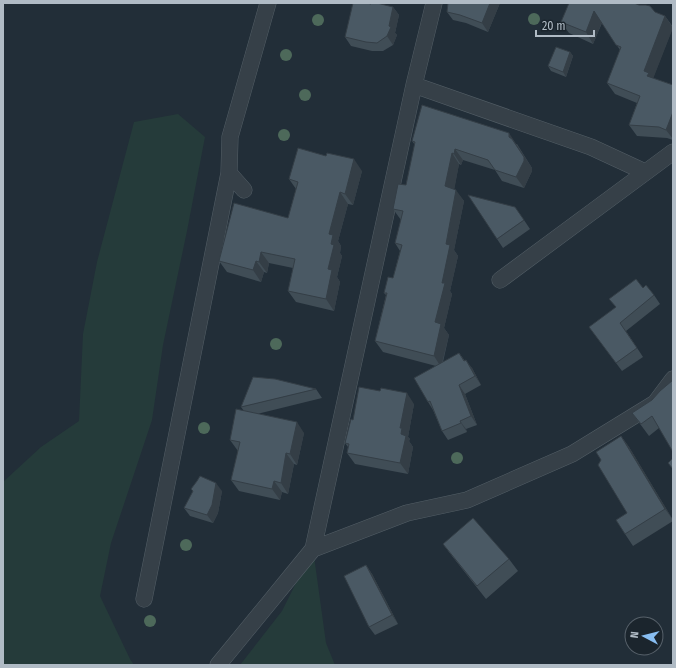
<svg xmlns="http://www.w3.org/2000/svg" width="676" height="668" font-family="'Fira Sans Condensed',sans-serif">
<rect width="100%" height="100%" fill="#222e38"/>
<!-- green -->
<path fill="#253b3a" d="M178,114L205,137L187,231L163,345L152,420L111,543L100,596L130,659L134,665H3V482L41,447L79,421L83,334L97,262L134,122Z
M313,549L326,643L335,665H240L282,611Z"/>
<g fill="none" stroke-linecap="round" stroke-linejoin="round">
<defs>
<path id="street" d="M414,85L591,147L645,172
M244,190L229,173L230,137L268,3
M500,280L673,152
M313,549L407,513L467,500L572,454L655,403L673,379
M144,599L229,173
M218,665L313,549L414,85L434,3"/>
</defs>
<!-- street casing -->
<use href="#street" stroke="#535e66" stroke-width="17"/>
<!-- street -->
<use href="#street" stroke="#364048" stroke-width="16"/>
</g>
<!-- trees -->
<g fill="#4d695a">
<circle cx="534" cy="19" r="6"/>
<circle cx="318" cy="20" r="6"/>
<circle cx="286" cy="55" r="6"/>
<circle cx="305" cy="95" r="6"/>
<circle cx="284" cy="135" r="6"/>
<circle cx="276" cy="344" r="6"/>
<circle cx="204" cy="428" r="6"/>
<circle cx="457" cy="458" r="6"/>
<circle cx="186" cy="545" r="6"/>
<circle cx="150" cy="621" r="6"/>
</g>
<!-- wall -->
<path fill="#404d56" d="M448,3H500L488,32L466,23L453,20L447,12Z
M393,7L399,15L395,33L397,35L393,45L383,51H372L351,46L345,37Z
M655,12L665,16L673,27L653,78L673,85V140L667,138L637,136L629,125L637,103L615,94L607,83L620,50L602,23L593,44L569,33L561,22Z
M570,52L573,56L566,77L551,71L548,66Z
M412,141L517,144L532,168V171L524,188L502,181L495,170L463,160L461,165L459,164L454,189L464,201L454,250L458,256L450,291L452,294L444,328L449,335L443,362L459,353L465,361L472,368L481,385L465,394L477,425L466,429L467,432L448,440L442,431L433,410L428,402L436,366L383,352L375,341L386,295L384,293L393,278L400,251L395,243L401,220L393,209L406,185L415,145Z
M362,171L353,205L348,204L338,241L341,246L340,253L342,256L337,277L340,282L334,311L296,302L288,291L293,268L269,263L267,273L264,272L261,282L227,272L219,261L288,218L296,189L289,179Z
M524,220L530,229L503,248L497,239Z
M643,288L654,295L660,304L626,331L643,357L622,371L589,327Z
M316,389L322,398L257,414L304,433L297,465L294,464L288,494L282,492L280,500L239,491L231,480L238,451L230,440L244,411L241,407Z
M652,400L659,428L649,436L632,413Z
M414,404L408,437L410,439L409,441L413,447L408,474L355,464L347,453L348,447L345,443L353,420Z
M621,436L629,447L673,520V521L633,546L625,534L627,513Z
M191,489L222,491L218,513L213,523L190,516L184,508L193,492Z
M443,544L509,559L518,571L486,599L452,556Z
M366,565L372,574L398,624L375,635L369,627Z"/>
<!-- shaded-wall -->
<path fill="#343e46" d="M490,3H500L488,32L482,23Z
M393,7L399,15L395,33L397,35L393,45L387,36Z
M594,11L602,22L593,44L586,32Z
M665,16L673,28L653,79L655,87L644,71Z
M570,52L573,56L566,77L563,72Z
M673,112V139L666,130Z
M509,133L532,168V171L524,188L516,177L509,137Z
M455,149L463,160L461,165L454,154Z
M452,153L459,164L453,197L445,186Z
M354,159L362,171L353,205L345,194Z
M456,190L464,201L454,250L458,256L450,291L452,294L444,328L449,335L441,367L434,356L435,322L442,283L446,244Z
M340,192L348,204L338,241L341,246L340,253L342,256L337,277L340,282L334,311L326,299L328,269L331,244L329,234Z
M261,252L269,263L267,273L259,262Z
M256,261L264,272L261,282L253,270Z
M466,360L472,368L481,385L475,376Z
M459,385L465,394L477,425L471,416Z
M407,393L414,404L408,437L410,439L409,441L413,447L408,474L400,463L401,434L400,428Z
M460,421L466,429L467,432L461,423Z
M297,422L304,433L297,465L290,454Z
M621,436L629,447L673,520L665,509Z
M286,453L294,464L288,494L281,483Z
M274,481L282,492L280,500L272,489Z
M216,483L222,491L218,513L213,523L207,515Z
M366,565L372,574L398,624L392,615Z"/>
<!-- building -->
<path fill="#4a5964" stroke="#343e46" d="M353,3H367L371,4V3H377L393,7L389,26L391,27L387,36L377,43L366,42L345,37Z
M448,3H490L482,23L460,15L447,12Z
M569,3H634L639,5H646L650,6L655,12L665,16L644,71L649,73L647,76L673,85V112L666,130L659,127L629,125L640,96L607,83L621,47L616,45L594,11L586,32L561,22Z
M556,47L570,52L563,72L548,66Z
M422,105L509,133V137L512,139L524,157V161L516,177L495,170L488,160L455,149L454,154L452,153L445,186L456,190L446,244L450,245L442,283H445L435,322L441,324L434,356L375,341L387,293H384L388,277L393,278L402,245L395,243L403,211L393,209L398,184L406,185L415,142L412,141Z
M298,148L326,156L327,153L354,159L345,194L340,192L329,234L333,235L331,244L334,245L328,269L332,270L326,299L288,291L295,259L261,252L259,262L256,261L253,270L219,261L234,203L288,218L298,182L289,179Z
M468,195L515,207L524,220L497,239Z
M636,279L643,288L646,285L654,295L620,323L637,348L616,363L589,327L616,307L609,299Z
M459,353L464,361L466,360L475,376L459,385L471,416L460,421L461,423L442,431L430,401L428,402L414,378Z
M253,377L275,379L316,389L241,407Z
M673,380V452L652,416L641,424L632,413L652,400L660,391Z
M359,387L380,391L381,388L407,393L400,428H402L401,434L406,436L400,463L347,453L349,444L345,443L351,419L353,420Z
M236,409L297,422L290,454L286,453L281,483L274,481L272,489L231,480L240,442L230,440Z
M621,436L665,509L625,534L616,520L627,513L598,465L601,460L596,452Z
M673,458V469L668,463Z
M200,476L216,483L212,505L207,515L184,508L193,491L191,489L197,481Z
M473,518L509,559L477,586L443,544Z
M366,565L392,615L369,627L344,576Z"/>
<!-- border -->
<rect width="676" height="668" fill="none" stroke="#b0bbc5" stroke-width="8"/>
<!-- north arrow -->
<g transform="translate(644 636) rotate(277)"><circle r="19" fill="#1b252d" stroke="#57616a"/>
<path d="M0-3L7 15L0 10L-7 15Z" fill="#88bef2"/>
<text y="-6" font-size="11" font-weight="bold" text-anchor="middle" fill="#b0bbc5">N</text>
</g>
<!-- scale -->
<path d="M536 30v6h58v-6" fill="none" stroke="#b0bbc5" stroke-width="2"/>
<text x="542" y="30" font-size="12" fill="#b0bbc5" stroke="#1b252d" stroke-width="3" paint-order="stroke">20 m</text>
</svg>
